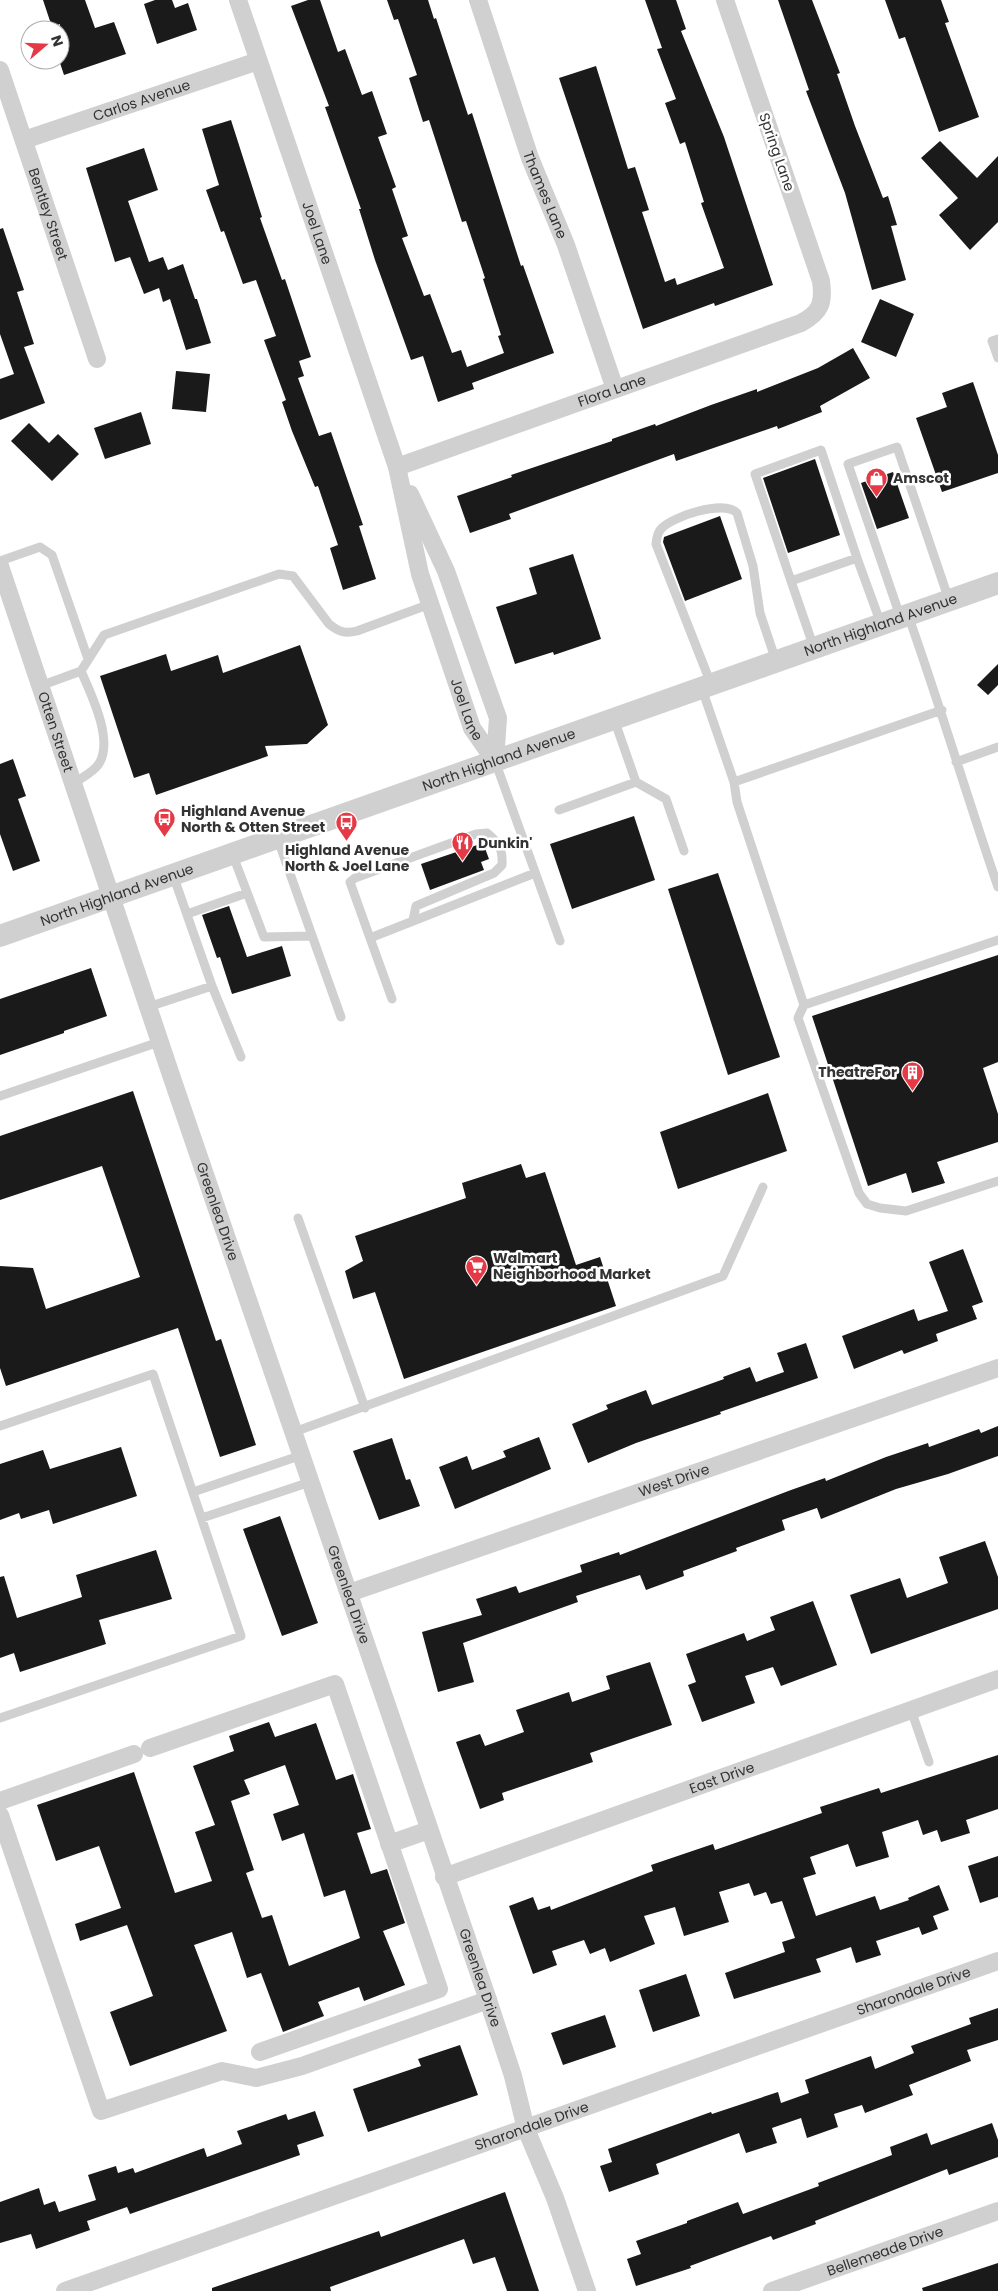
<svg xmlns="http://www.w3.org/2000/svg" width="998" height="2291" font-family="Poppins,sans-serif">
<rect width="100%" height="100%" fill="#fff"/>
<!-- building -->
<path fill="#1a1a1a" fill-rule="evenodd" d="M43,0H85L95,28L114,22L126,54L64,75L60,63V24L52,27Z
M155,0H172L175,8L188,3L197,30L157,44L144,4Z
M308,0H320L338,52L345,49L362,95L372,91L387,134L378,137L396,187L392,189L408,236L402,238L424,296L430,294L452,353L461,350L467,367L504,353L498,336L501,335L483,279L485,278L466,221L462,222L429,120L423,122L409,78L417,75L398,19L394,20L387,0H428L434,19L436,18L468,115L472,113L521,266L523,265L554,353L472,383L474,389L438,402L423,356L411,360L375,260L359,209H361L325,107L329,106L291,6Z
M645,0H676L686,29L681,31L724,137L773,285L715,306L714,303L643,329L559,78L596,66L628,169L635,167L649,210L642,212L665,282L675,278L677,285L724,268L701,203L704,202L685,142L680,144L665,103L676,99L657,49L662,48Z
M778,0H812L840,73L837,74L855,126L883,198L888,196L897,225L891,226L906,280L872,290L845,193L806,91L809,90Z
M885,0H941L949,22L945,23L979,117L939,132L905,37L899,39Z
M231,120L262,217L260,218L282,280L285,279L311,357L299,361L304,376L298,378L319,436L331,432L363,525L359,526L376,579L343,590L330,548L338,545L318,486L315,487L292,431L282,402L286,400L264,340L276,336L256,280L243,284L224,231L221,232L206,190L219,185L202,129Z
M940,141L977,178L998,156V222L970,250L939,215L958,198L921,158Z
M144,148L158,190L128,201L149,262L163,257L168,270L183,264L195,299H197L211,343L186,350L170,299L163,302L159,288L144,294L130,257L115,262L86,168Z
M3,228L24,290L17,292L34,344L24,347L45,403L0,420V379L14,374L0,334V229Z
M880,299L914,314L896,357L861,342Z
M853,348L870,378L820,406L822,412L778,429L777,426L676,461L674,454L509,514L511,519L470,533L457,496L512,477L511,475L612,441V439L655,424L656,426L711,405L757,389V392L818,368Z
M176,371L210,374L206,412L172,409Z
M973,382L998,455V473L942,492L916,418L947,407L942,393Z
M141,412L151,444L105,459L94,428Z
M29,423L49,443L58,434L79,454L52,481L11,441Z
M815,459L840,535L788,553L763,478Z
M893,472L909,518L877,529L861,483Z
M720,516L742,579L685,601L663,542L664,537Z
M573,554L601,639L554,655L553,652L515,664L496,607L537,594L529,568Z
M300,645L328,725L307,744L265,746L268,756L156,795L149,773L134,778L100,676L166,654L171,671L218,655L223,673Z
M998,664V685L988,695L977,685Z
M13,759L26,796L18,799L40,861L13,871L0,834V764Z
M634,816L655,880L572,909L550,844Z
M483,843L489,859L481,862L484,870L430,890L421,864Z
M718,873L780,1057L728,1075L668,889Z
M229,906L247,957L282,946L291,976L232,994L220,957L217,958L202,915Z
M998,955V1062L983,1068L998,1114V1142L937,1162L945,1183L912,1193L906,1173L868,1186L812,1016Z
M91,968L107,1016L64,1031V1033L0,1055V999Z
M133,1091L216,1341L221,1339L256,1445L220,1457L178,1328L6,1386L0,1368V1266L33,1268L46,1309L140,1277L102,1166L0,1200V1136Z
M768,1093L787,1151L678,1189L660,1132Z
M521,1164L526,1178L545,1172L576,1265L600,1257L616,1306L404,1379L375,1292L353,1299L345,1271L363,1261L355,1236L466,1198L462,1183Z
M963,1249L983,1302L972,1306L977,1319L936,1334L938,1341L904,1354L902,1350L854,1369L842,1336L914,1309L918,1321L948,1311L929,1262Z
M806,1343L818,1378L720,1412L721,1414L636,1443L588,1463L572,1424L608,1409L606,1405L646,1390L652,1405L724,1379L723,1377L750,1367L756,1382L784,1372L777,1353Z
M998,1426V1456L948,1474L896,1489L821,1519L817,1508L782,1520L785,1530L736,1548L737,1551L683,1571L684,1576L646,1590L640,1575L576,1596L578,1602L463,1643L474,1682L438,1692L422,1632L482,1615L476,1599L516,1586L519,1593L582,1572L580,1565L619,1552L620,1555L791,1490L825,1478L826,1481L886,1457L928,1443L929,1447L979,1429L981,1433Z
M539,1437L551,1469L455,1509L439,1467L467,1456L472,1470L506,1457L503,1451Z
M392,1438L406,1480L410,1479L420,1506L379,1520L353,1451Z
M121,1447L137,1496L53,1524L49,1510L21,1519L19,1513L0,1520V1464L43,1450L50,1469Z
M280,1516L318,1623L282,1636L243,1529Z
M985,1541L998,1577V1609L871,1654L850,1595L900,1578L907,1598L948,1583L939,1557Z
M156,1550L172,1599L99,1620L106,1644L20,1672L14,1653L0,1658V1577L4,1576L17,1618L82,1597L76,1575Z
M813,1601L837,1665L781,1686L773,1667L745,1676L755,1703L702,1722L688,1685L696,1682L686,1654L744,1633L747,1641L775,1630L770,1617Z
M650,1662L672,1725L590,1753L593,1762L502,1793L504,1800L480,1809L456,1742L480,1734L485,1746L524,1732L516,1710L569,1692L572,1702L610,1689L606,1676Z
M269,1722L275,1737L316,1723L336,1780L353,1774L371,1829L357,1833L371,1874L387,1869L405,1923L383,1931L405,1985L364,2001L359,1987L318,2002L324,2016L283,2032L261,1973L247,1978L232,1932L194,1945L227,2031L130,2066L110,2012L153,1996L127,1925L80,1941L75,1924L121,1908L99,1846L56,1861L37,1805L134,1772L175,1893L212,1881L195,1832L215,1825L193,1766L234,1751L229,1736ZM285,1765L299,1805L273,1814L282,1841L304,1833L324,1897L345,1890L360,1938L289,1966L272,1915L262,1918L246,1873L254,1870L231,1801L250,1794L244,1780Z
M998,1755V1809L966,1820L970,1833L941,1842L937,1830L923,1835L918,1820L882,1832L889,1857L856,1867L848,1844L810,1857L816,1874L803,1878L816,1916L875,1896L880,1910L909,1900L908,1898L939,1885L949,1910L933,1916L938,1929L922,1935L919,1927L876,1941L881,1955L856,1963L851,1947L816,1959L821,1972L734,1999L725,1973L785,1952L782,1942L795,1938L782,1901L771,1904L766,1892L754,1896L749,1883L719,1892L729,1922L684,1936L675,1907L644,1916L655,1944L610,1962L605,1948L590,1954L584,1940L552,1951L557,1965L533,1974L509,1906L533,1897L538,1910L550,1906L551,1910L653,1871L651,1865L713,1844L715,1850L822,1813L820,1807L879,1788L881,1793Z
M998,1856V1897L980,1903L968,1866Z
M686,1974L700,2016L653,2032L639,1990Z
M998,2008V2040L967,2050L971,2061L909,2085L913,2095L865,2113L862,2105L834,2114L838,2127L807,2138L801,2118L772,2128L777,2143L746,2153L739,2133L656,2164L659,2174L609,2192L600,2166L612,2162L608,2149L711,2112L712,2114L778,2092L781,2103L809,2093L805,2080L871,2056L875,2069L914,2053L911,2046L971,2024L969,2018Z
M605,2015L616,2047L563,2065L551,2033Z
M460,2045L478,2095L368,2132L353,2089L421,2066L418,2059Z
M315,2111L324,2136L297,2145L300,2155L130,2214L127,2207L87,2221L90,2230L36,2249L31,2234L0,2243V2202L39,2188L44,2205L55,2201L59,2212L96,2200L88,2175L116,2166L118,2173L133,2168L135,2173L204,2148L207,2157L242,2144L237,2131L286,2114L288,2120Z
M992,2123L998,2140V2157L949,2175L947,2169L815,2221L816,2224L773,2240L771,2236L690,2266L691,2268L636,2286L627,2259L641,2254L636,2241L687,2223V2221L738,2202L743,2214L819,2186L818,2183L892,2155L890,2147L927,2133L931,2145Z
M505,2192L539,2291H507L495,2257L473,2264L464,2239L330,2287L331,2291H212V2288L379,2231L381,2237Z
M998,2263V2291H923L922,2288Z"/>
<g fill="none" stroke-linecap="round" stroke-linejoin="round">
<!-- service -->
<path stroke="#d0d0d0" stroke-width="9" d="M998,339L992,341L998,358
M0,561L40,547L52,555L88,659
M791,581L755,474L821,450L857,558
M908,615C940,705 967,797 998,887
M900,616L848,464L897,447L949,600
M814,648L791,581L857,558L881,624
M711,684L656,544C657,538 657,533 661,529C671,517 724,499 737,513L753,566L760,613L776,661
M40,686L81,671L104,635L279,574L293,576L329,624C339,632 345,634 357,631L430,604
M702,689L734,782L737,802L804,1005L998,940
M614,719L636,782L666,799L684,851
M495,761L560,941
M956,762L998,747
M734,782L942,710
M73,784C81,778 92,773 98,765C115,742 91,694 81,671
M559,810L636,782
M277,837L341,1017
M232,853L264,937L312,936
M187,914L247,893
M370,938L350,882L355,878L476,834L487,833C499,843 503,849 502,865L494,873L416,906L413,920
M212,986L241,1057
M392,999L370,938L535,873
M804,1005L798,1018L859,1193L867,1204L880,1208L906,1211L998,1181
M148,1007L212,986L173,875
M0,1096L159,1042
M298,1218L365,1408
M0,1426L153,1374L241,1636L0,1718
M294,1432L723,1276L763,1187
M193,1492L302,1455
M202,1518L310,1482
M911,1710L929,1762"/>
<!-- minor -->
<g stroke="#d0d0d0" stroke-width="18">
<path id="s1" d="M238,0L397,467L420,574L472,728L495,761"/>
<path id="s2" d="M478,0L530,158L566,245L615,389"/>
<path id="s3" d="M0,70L97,359"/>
<path id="s4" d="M24,140L258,61"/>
<path id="s5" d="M397,467L801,323C821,312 824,303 821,281L725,0"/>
<path d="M410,494L446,571L498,718L495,761"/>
<path id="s6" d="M0,566L173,1081L488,2000L513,2076L526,2129L555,2198L587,2291"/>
<path id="s7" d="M349,1593L998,1368"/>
<path d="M150,1748L335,1684L439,1989L260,2052"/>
<path d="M0,1801L134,1754"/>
<path d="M0,1815L101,2111L222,2071L256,2078L302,2066L488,2000"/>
<path d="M389,1844L429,1830"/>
<path id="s8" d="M444,1877L998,1679"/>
<path id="s9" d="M65,2291L998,1961"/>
<path id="s10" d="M772,2291L998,2211"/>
</g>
<!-- tertiary -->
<path stroke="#d0d0d0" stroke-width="22" id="s11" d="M0,936L998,583"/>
</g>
<!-- icons -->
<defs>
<symbol id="shop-pin" viewBox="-11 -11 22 30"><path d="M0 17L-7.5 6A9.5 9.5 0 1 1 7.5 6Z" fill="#e63946" stroke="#fff"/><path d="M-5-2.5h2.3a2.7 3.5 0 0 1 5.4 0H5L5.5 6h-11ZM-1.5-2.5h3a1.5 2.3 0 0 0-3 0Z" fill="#fff"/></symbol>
<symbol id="bus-pin" viewBox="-11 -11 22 30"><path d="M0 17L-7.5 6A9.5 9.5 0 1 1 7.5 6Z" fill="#e63946" stroke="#fff"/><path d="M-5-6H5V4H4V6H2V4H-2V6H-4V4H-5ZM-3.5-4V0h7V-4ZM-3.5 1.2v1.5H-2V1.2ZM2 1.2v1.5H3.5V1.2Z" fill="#fff"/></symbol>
<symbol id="restaurant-pin" viewBox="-11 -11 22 30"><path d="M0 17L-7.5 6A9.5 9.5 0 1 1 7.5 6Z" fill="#e63946" stroke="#fff"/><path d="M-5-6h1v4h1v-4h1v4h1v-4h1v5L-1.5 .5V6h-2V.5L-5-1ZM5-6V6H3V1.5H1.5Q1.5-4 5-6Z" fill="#fff"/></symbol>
<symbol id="building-pin" viewBox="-11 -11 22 30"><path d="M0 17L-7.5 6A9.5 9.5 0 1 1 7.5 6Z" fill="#e63946" stroke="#fff"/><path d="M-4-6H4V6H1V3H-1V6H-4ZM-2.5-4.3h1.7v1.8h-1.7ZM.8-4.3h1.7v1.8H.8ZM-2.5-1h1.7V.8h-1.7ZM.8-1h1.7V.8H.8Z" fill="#fff"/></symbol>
<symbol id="supermarket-pin" viewBox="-11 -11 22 30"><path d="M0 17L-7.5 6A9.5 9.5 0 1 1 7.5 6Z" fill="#e63946" stroke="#fff"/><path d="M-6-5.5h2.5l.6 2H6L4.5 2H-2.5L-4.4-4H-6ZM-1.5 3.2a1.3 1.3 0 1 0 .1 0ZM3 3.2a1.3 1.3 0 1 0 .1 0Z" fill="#fff"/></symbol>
</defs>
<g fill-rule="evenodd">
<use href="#shop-pin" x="864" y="466" width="25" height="34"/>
<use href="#bus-pin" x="152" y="806" width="25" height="34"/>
<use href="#bus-pin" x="334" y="810" width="25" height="34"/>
<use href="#restaurant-pin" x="450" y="830" width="25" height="34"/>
<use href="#building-pin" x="900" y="1060" width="25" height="34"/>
<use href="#supermarket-pin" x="464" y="1254" width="25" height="34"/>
</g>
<g text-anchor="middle" stroke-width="5" stroke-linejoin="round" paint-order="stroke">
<!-- street labels -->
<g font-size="14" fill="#333" stroke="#fff">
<text dy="5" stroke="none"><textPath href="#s4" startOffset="124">Carlos Avenue</textPath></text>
<text transform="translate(777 152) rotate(71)" y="5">Spring Lane</text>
<text dy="5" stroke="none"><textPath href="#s2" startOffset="206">Thames Lane</textPath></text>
<text dy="5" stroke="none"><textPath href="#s3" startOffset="152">Bentley Street</textPath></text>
<text dy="5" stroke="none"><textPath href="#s1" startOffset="246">Joel Lane</textPath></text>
<text dy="5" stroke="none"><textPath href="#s5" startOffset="228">Flora Lane</textPath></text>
<text dy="5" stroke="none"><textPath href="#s11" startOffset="934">North Highland Avenue</textPath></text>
<text dy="5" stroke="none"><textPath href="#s1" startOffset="746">Joel Lane</textPath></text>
<text dy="5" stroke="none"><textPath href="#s6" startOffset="175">Otten Street</textPath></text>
<text dy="5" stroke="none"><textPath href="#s11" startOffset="529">North Highland Avenue</textPath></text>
<text dy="5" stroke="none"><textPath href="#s11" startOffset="124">North Highland Avenue</textPath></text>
<text dy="5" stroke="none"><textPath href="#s6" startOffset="681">Greenlea Drive</textPath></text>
<text dy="5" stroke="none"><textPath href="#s7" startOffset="344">West Drive</textPath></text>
<text dy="5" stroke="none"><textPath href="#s6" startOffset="1086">Greenlea Drive</textPath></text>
<text dy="5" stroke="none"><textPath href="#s8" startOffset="295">East Drive</textPath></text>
<text dy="5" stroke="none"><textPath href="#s6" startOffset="1491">Greenlea Drive</textPath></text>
<text dy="5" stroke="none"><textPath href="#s9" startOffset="900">Sharondale Drive</textPath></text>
<text dy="5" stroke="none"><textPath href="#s9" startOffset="495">Sharondale Drive</textPath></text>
<text dy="5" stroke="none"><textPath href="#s10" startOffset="120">Bellemeade Drive</textPath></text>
</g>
<!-- poi labels -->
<g font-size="14" font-weight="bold" fill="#333" stroke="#fff" text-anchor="start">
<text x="893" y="483">Amscot</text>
<text x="181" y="816">Highland Avenue<tspan x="181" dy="16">North &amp; Otten Street</tspan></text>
<text x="478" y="848">Dunkin'</text>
<text x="347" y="855" text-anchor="middle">Highland Avenue<tspan x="347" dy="16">North &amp; Joel Lane</tspan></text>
<text x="897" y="1077" text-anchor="end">TheatreFor</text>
<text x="493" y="1263">Walmart<tspan x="493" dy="16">Neighborhood Market</tspan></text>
</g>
</g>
<!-- north arrow -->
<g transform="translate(45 45) rotate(71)"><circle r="24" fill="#ffffff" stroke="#adadad"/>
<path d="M0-4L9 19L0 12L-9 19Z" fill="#e63946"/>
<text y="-8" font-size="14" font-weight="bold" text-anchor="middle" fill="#333333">N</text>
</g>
</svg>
